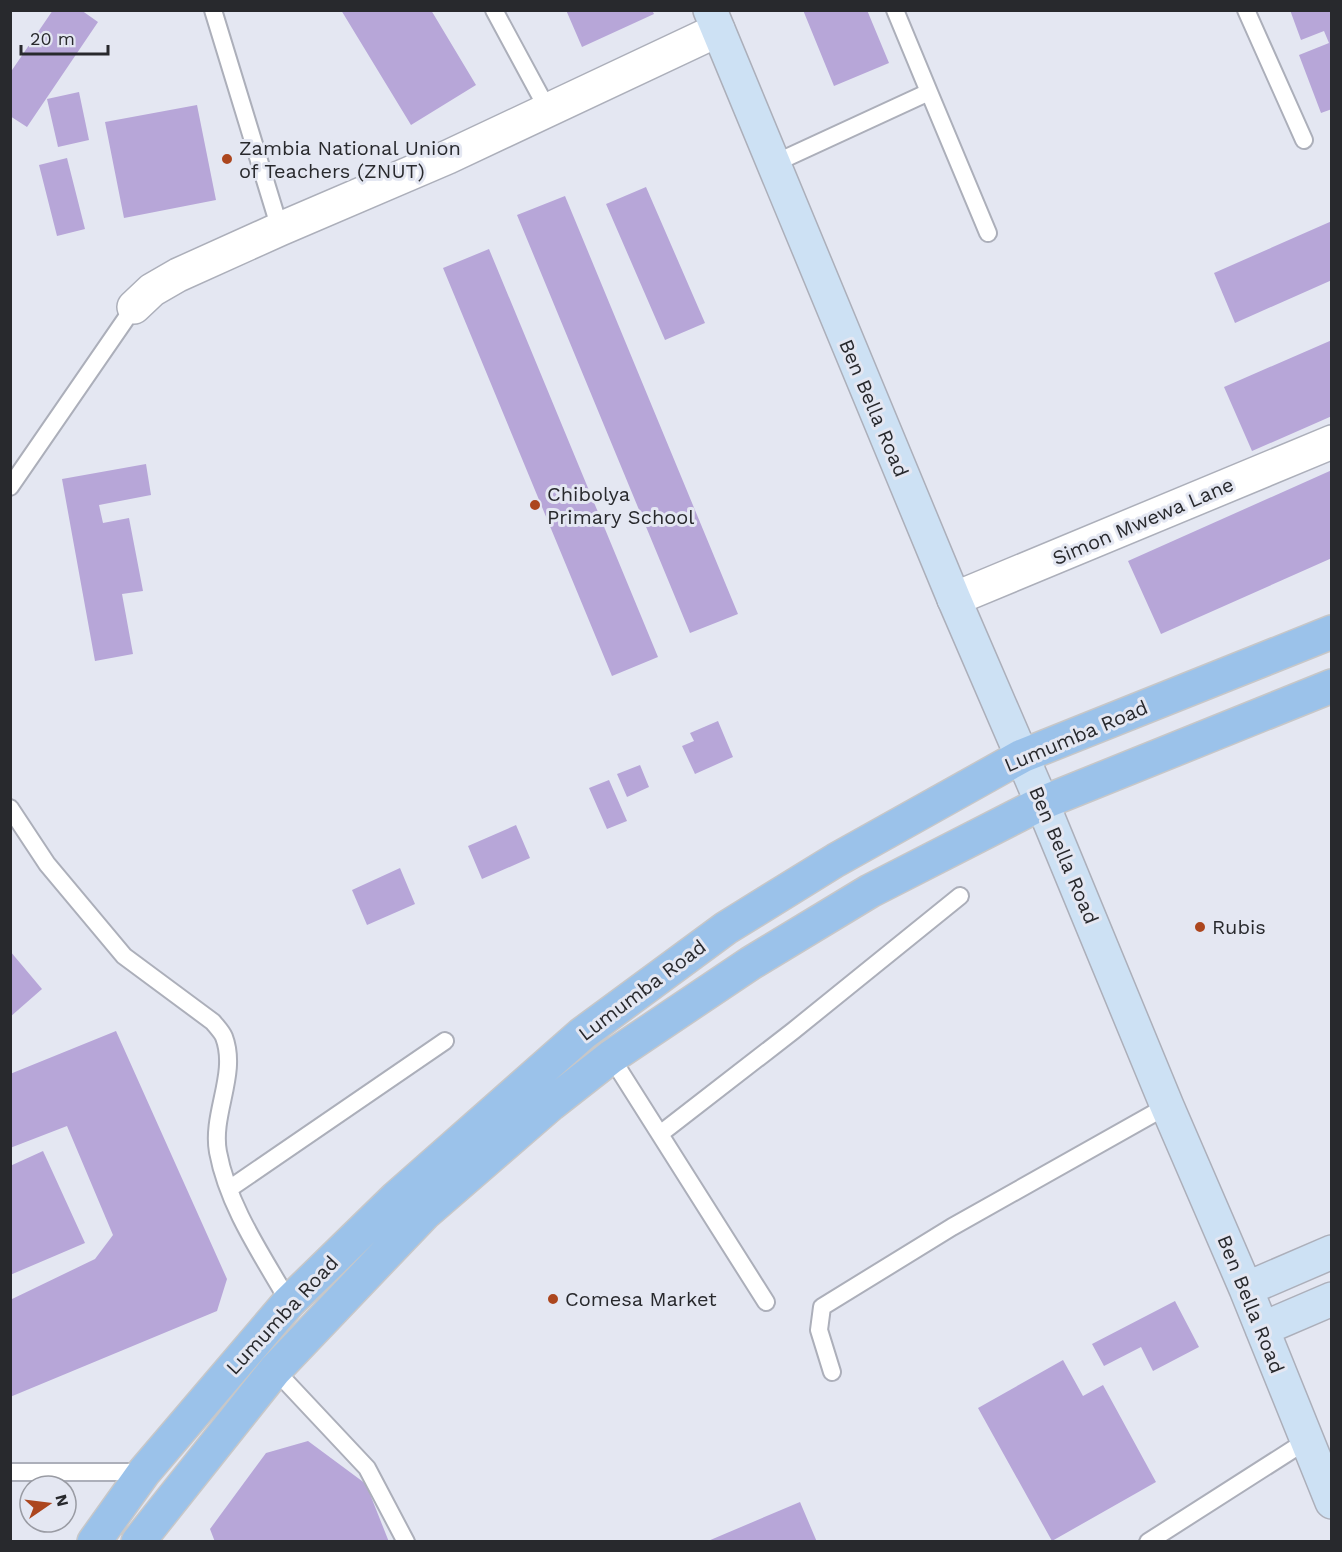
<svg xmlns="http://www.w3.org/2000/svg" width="1342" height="1552" font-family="'Work Sans',sans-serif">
<rect width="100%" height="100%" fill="#e4e7f2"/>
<!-- building -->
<path fill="#b7a6d8" d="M53,10H81L98,22L27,127L10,116V73Z
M341,10H431L476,85L411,125Z
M566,10H652L654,14L582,47Z
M803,10H867L889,63L834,86Z
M1290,10H1332V109L1321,113L1299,55L1329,43L1324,31L1301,40Z
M79,92L89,140L58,147L47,99Z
M197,105L216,200L124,218L105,122Z
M67,158L85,229L57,236L39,165Z
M646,187L705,323L665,340L606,204Z
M565,196L738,614L690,633L517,215Z
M1332,221V280L1235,323L1214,273Z
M489,249L658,657L612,676L443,268Z
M1332,340V416L1252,451L1224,387Z
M146,464L151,495L99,505L103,523L129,518L143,591L122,594L133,654L95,661L62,479Z
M1332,470V558L1161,634L1128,561Z
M718,721L733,757L695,774L682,746L694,741L690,733Z
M640,765L649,787L627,797L617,774Z
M609,780L627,821L607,829L589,788Z
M516,825L530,858L482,879L468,846Z
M400,868L415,904L367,925L352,890Z
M10,951L42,989L10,1017Z
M116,1031L227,1279L217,1311L10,1397V1300L95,1259L113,1235L67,1126L10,1148V1074Z
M43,1151L85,1243L10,1275V1166Z
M1175,1301L1199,1347L1153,1371L1141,1347L1104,1366L1092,1344Z
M1063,1360L1083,1396L1103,1385L1156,1482L1052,1541L978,1408Z
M308,1441L366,1484L389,1542H215L210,1529L266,1453Z
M800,1502L817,1542H708V1541Z"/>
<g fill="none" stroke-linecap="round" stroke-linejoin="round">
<defs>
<path id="service" d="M213,10L280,229
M494,10L548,110
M1246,10L1304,140
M929,92L988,233
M773,164L929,92L895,10
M10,487L134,307
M10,808L47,864L124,956L213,1022C217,1027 222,1032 224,1037C238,1074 211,1114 218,1152C228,1206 262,1255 289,1302
M611,1057L766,1302
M660,1134L793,1031L960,896
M229,1189L445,1041
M275,1370L367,1468L406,1542
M832,1372L819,1330L822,1307L952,1227L1167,1106
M10,1472H144
M1148,1542L1306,1441"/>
<path id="minor" d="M134,307L152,290L178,275L280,229L448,157L718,30
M954,599L1332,442"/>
<path id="secondary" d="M710,10L954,599L1042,803L1167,1106L1246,1289L1332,1502
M1246,1289L1332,1252
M1262,1329L1332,1299"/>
<path id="primary" d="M94,1542L144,1472L289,1302L396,1198L582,1034L726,928L836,860L1022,756L1332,632
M138,1542L275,1370L424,1214L551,1104L611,1057L751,963L870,891L1042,803L1332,686"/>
</defs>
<!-- service casing -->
<use href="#service" stroke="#acafba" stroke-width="20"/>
<!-- minor casing -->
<use href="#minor" stroke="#acafba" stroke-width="36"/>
<!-- secondary casing -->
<use href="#secondary" stroke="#acafba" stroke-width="36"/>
<!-- primary casing -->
<use href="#primary" stroke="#c7c7c8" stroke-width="36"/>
<!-- service -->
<use href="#service" stroke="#fff" stroke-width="16"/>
<!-- minor -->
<use href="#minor" stroke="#fff" stroke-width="33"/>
<!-- secondary -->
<use href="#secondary" stroke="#cde1f4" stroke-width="33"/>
<!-- primary -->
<use href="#primary" stroke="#9bc2ea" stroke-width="33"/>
</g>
<!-- markers -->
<g fill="#ac461e" stroke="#e4e7f2" stroke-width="2">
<circle cx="227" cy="159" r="6"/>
<circle cx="535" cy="505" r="6"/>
<circle cx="1200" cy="927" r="6"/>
<circle cx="553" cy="1299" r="6"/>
</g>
<g text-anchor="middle" stroke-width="6" stroke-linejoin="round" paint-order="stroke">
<!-- poi labels -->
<g font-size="20" fill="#28292d" stroke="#e4e7f2" text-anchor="start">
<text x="239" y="155">Zambia National Union<tspan x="239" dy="23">of Teachers (ZNUT)</tspan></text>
<text x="547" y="501">Chibolya<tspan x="547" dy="23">Primary School</tspan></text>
<text x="1212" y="934">Rubis</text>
<text x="565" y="1306">Comesa Market</text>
</g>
<!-- street labels -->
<g font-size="20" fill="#28292d" stroke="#e4e7f2">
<text transform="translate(874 408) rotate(67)" y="7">Ben Bella Road</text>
<text transform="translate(1143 521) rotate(-23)" y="7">Simon Mwewa Lane</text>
<text transform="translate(1076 736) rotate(-23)" y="7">Lumumba Road</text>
<text transform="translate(1064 855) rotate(67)" y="7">Ben Bella Road</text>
<text transform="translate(642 990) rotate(-37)" y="7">Lumumba Road</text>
<text transform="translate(1251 1304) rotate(68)" y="7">Ben Bella Road</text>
<text transform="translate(282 1315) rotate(-47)" y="7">Lumumba Road</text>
</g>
</g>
<!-- border -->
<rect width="1342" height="1552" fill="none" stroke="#28292d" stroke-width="24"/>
<!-- north arrow -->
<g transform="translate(48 1504) rotate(76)"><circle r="28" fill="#e4e7f2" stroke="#999ba3" stroke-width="1.5"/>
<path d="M0-4.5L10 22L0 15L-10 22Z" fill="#ac461e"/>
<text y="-9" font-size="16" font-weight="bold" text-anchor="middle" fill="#28292d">N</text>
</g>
<!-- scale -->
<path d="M21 45v9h87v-9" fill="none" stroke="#28292d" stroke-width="3"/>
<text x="30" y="45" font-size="18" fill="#28292d" stroke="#e4e7f2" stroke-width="4.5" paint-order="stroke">20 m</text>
</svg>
